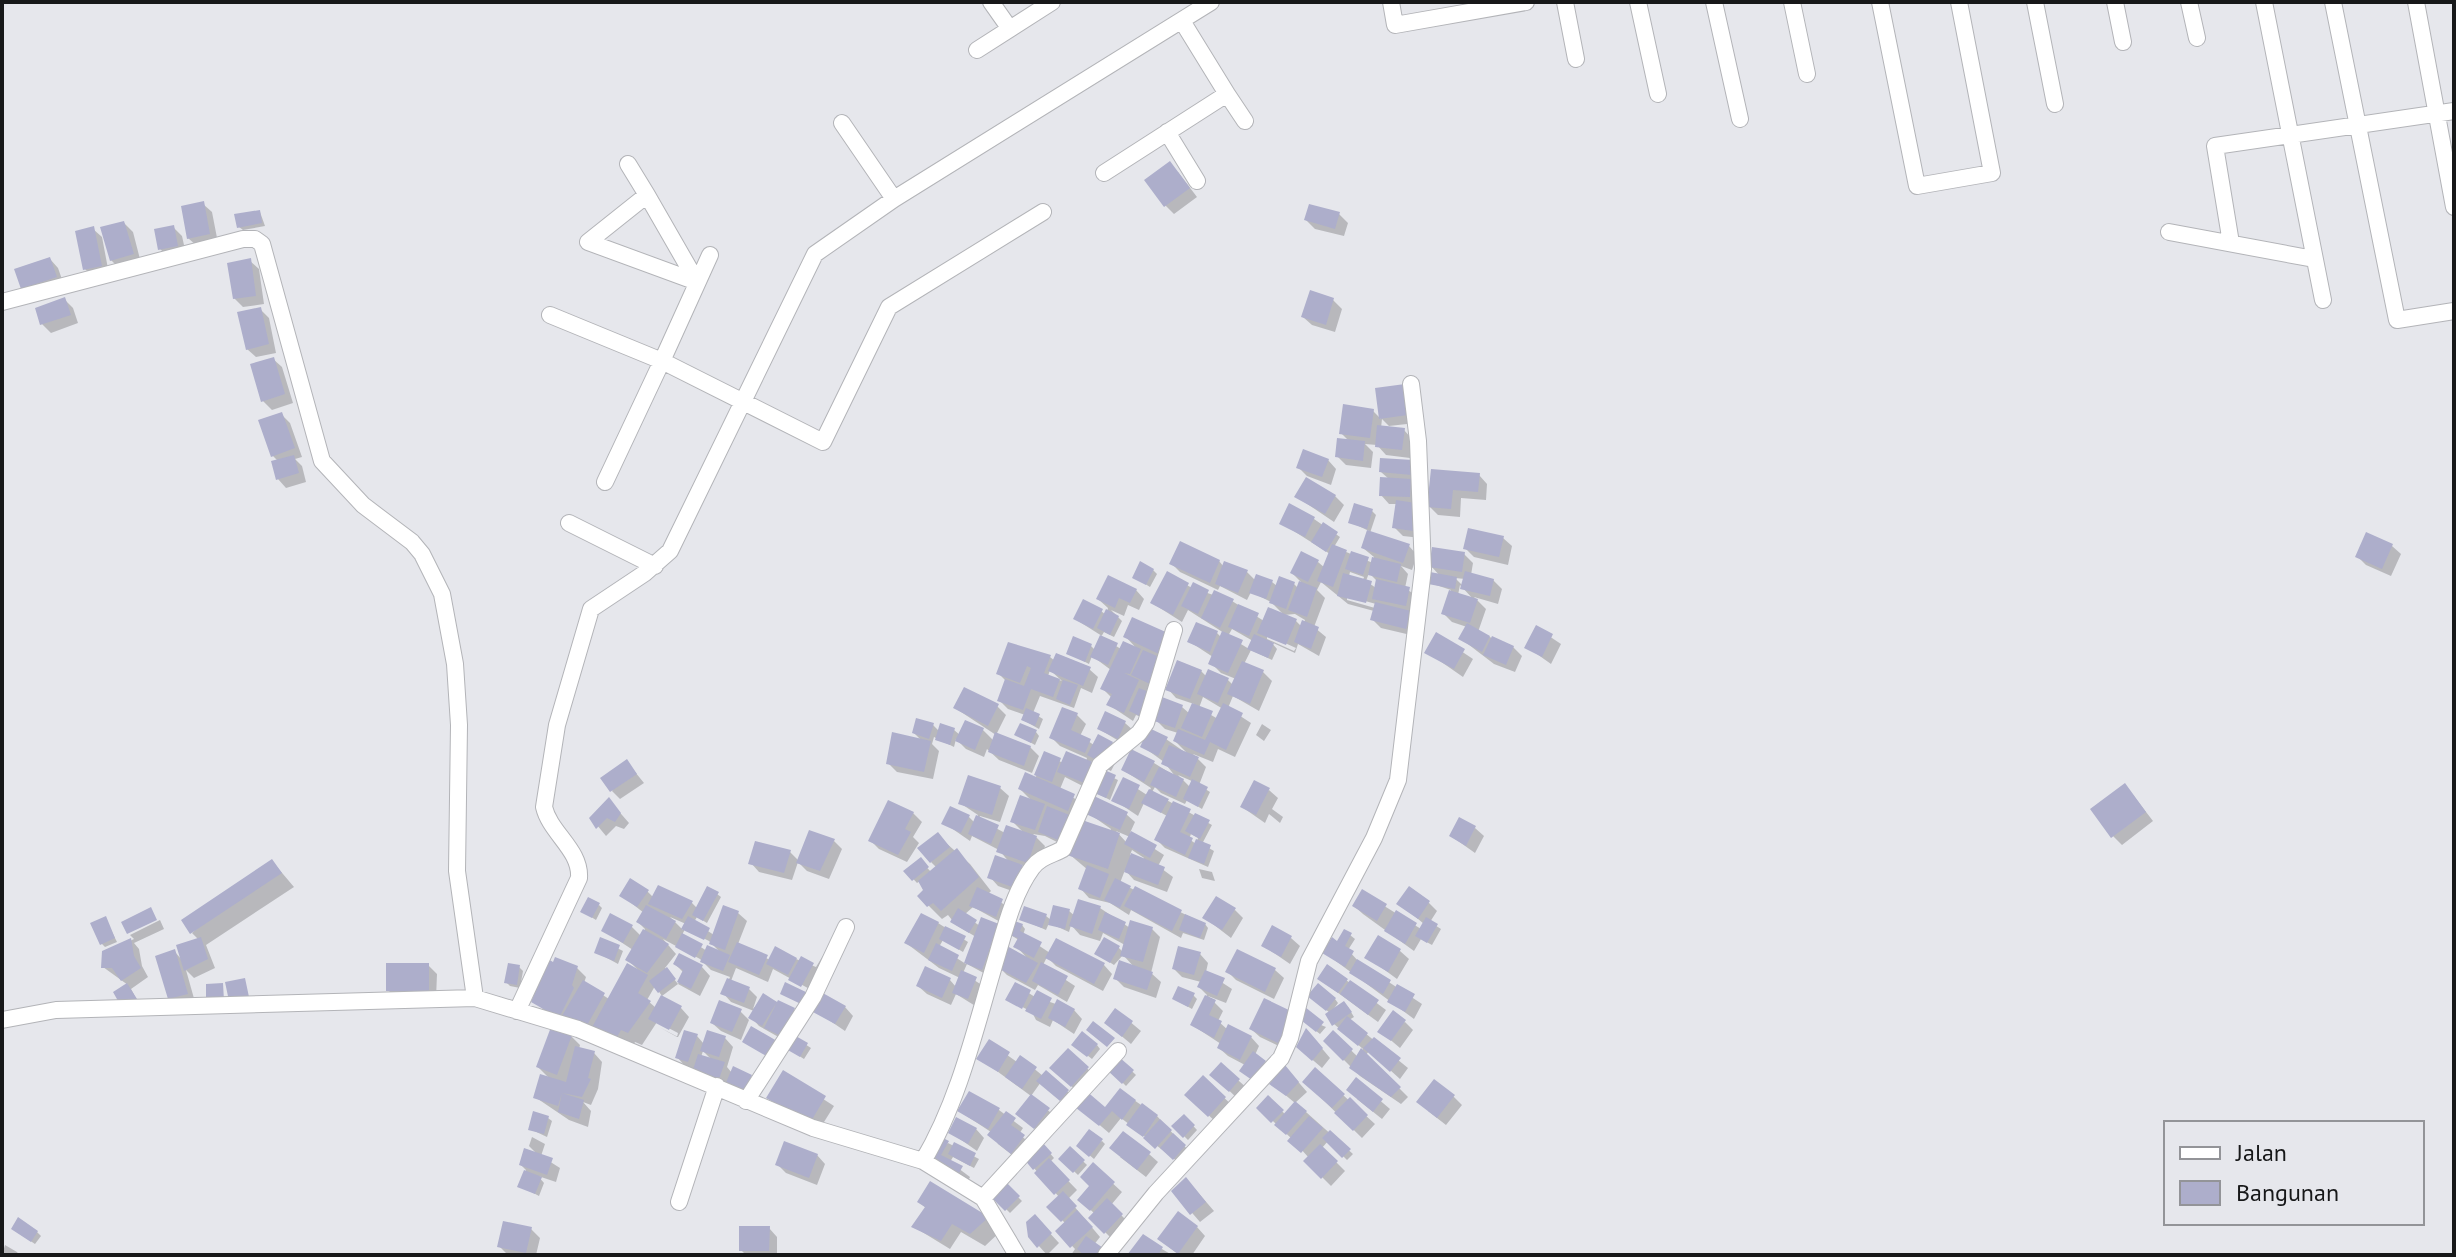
<svg xmlns="http://www.w3.org/2000/svg" width="2456" height="1257" font-family="'PT Sans',sans-serif">
<rect width="100%" height="100%" fill="#e6e7ec"/>
<!-- shadow -->
<path fill="#0003" fill-rule="evenodd" d="M1178,172L1197,197L1174,214L1165,205Z
M203,204L212,212L218,243L197,246L188,238Z
M260,212L265,226L243,230L239,227Z
M1339,214L1348,223L1344,236L1315,229L1306,220Z
M124,223L133,232L141,263L120,269L111,260Z
M173,227L182,236L186,254L169,257L160,249Z
M93,229L102,237L109,274L93,277L85,269Z
M50,259L58,268L64,285L31,296L22,288Z
M250,261L259,269L264,304L243,307L234,298Z
M1311,293L1333,300L1342,309L1335,332L1312,325L1303,317Z
M65,300L73,308L78,323L51,333L42,324Z
M260,309L269,318L276,353L256,357L247,349Z
M273,359L282,367L293,403L272,410L263,401Z
M1377,389L1416,423L1389,426L1382,419L1381,428L1404,430L1412,439L1410,458L1386,455L1377,445L1365,444L1373,452L1371,468L1346,465L1337,456L1350,442L1341,433L1373,411L1381,419Z
M281,414L290,423L302,457L295,459L302,466L306,482L286,488L278,479V461L273,456Z
M1328,460L1336,469L1331,485L1307,476L1298,467Z
M1412,462L1420,482H1411L1419,489L1421,538L1403,536L1394,527L1398,504H1389L1381,495L1390,480L1381,472Z
M1432,472L1479,475L1487,484L1486,500L1461,498L1460,517L1438,515L1429,506Z
M1335,496L1344,505L1334,522L1297,497Z
M1372,511L1376,515L1370,533L1409,546L1417,555L1412,570L1401,566L1408,574L1405,588L1418,597L1415,636L1381,628L1372,619L1374,611L1348,604L1321,582L1317,590L1325,598L1314,627L1326,637L1319,656L1298,644L1295,653L1271,642L1277,649L1272,660L1251,650L1244,664L1263,672L1272,681L1259,711L1233,696L1228,708L1251,723L1235,757L1218,749L1213,762L1193,754L1206,767L1199,785L1210,792L1202,809L1187,800L1185,804L1161,793L1155,787L1152,792L1212,825L1202,844L1214,851L1208,867L1165,848L1156,839L1167,816L1144,803L1138,816L1114,800L1124,780L1147,795L1151,788L1123,770L1154,763L1175,776L1164,762L1142,746L1166,739L1189,755L1175,741L1178,733L1165,729L1156,720L1182,707L1190,714L1194,704L1176,698L1168,689L1201,671L1207,677L1226,678L1211,663L1213,657L1190,642L1217,633L1222,638L1224,633L1188,610L1182,622L1152,603L1168,574L1192,588L1232,601L1264,621H1296L1302,627L1305,620L1295,614L1284,615L1271,602L1251,592L1247,600L1220,586L1218,590L1180,572L1172,564L1219,561L1224,567L1246,571L1256,581L1272,582L1277,586L1294,584L1298,588L1301,582L1292,573L1318,562L1325,568L1330,554L1281,523L1314,519L1340,537L1334,547L1373,563L1374,557L1363,548L1369,531L1350,522ZM1350,572L1364,577L1363,580L1349,576ZM1369,573L1377,581L1376,588L1366,581ZM1347,596L1376,604L1375,608L1347,600ZM1232,629L1253,641L1249,649L1228,636ZM1267,635L1296,648L1294,651L1267,639ZM1221,673L1236,679L1233,685ZM1203,697L1223,709L1218,719L1199,708ZM1178,775L1194,782L1191,788ZM1191,834L1198,838L1196,844L1189,839Z
M2367,535L2392,546L2401,554L2391,576L2366,565L2357,556Z
M1503,538L1512,546L1508,565L1474,557L1465,548Z
M1464,554L1473,563L1471,575L1493,580L1502,589L1498,604L1474,597L1486,609L1478,632L1513,647L1522,656L1515,672L1494,664L1460,638L1467,627L1452,622L1443,613L1451,590L1430,583L1440,576L1431,566ZM1455,578L1465,579L1463,586ZM1460,585L1474,600L1458,595Z
M1153,570L1157,574L1150,587L1134,577Z
M1136,590L1144,599L1139,610L1128,605L1124,616L1111,610L1122,621L1114,637L1104,632L1101,637L1121,649L1138,650L1125,636L1167,635L1158,657L1171,670L1161,692L1149,686L1146,719L1136,715L1133,721L1109,705L1112,698L1102,688L1111,670L1092,656L1089,664L1068,653L1091,646L1095,650L1102,636L1075,619L1101,611L1106,615L1108,608L1098,599Z
M1537,628L1561,644L1551,664L1527,647Z
M1437,635L1473,659L1463,677L1427,652Z
M1050,657L1055,661L1089,669L1098,677L1092,693L1081,688L1074,708L1040,696L1033,713L1043,719L1039,729L1023,720L1025,715L1008,709L999,700L1006,681L998,673ZM1050,670L1062,681L1048,676Z
M997,706L1006,715L996,735L955,708Z
M1077,715L1086,724L1080,736L1094,745L1112,744L1121,752L1111,771L1090,761L1103,773L1118,780L1110,800L1065,777L1060,789L1083,804L1077,818L1110,832L1111,829L1088,813L1126,814L1135,822L1130,833L1164,855L1158,866L1173,877L1167,892L1134,880L1125,870L1120,883L1205,924L1208,928L1204,940L1183,933L1181,938L1131,910L1129,915L1110,903L1089,898L1081,889L1088,870L1069,854L1071,849L1045,836L1033,834L1045,846L1037,870L1019,864L1031,876L1024,895L998,886L990,877L1010,863L999,850L972,836L970,841L944,823L969,817L975,823L978,815L960,803L1000,788L1009,796L1000,822L980,816L979,819L1005,833H1024L1012,821L1034,803L1020,789L1035,779L1045,754L1063,763L1086,761L1087,758L1060,746L1051,737ZM1116,831L1130,837L1127,843ZM1132,850L1144,858L1143,860L1130,855Z
M1125,723L1134,731L1127,746L1099,729Z
M1262,724L1271,730L1264,741L1256,735Z
M933,725L940,732L954,730L960,735L981,728L994,741L1030,747L1039,756L1032,773L999,760L987,749L984,757L966,749L956,739L954,747L934,737L932,744L939,751L933,779L897,772L888,763L922,741L914,733Z
M1036,732L1039,736L1035,745L1017,735Z
M627,762L644,783L620,799L612,791Z
M1269,790L1278,798L1272,809L1283,817L1280,823L1269,814L1265,823L1242,807Z
M2133,795L2153,821L2122,845L2113,836Z
M609,800L629,823L624,829L616,826L606,836L592,819Z
M889,803L913,813L922,822L913,837L919,843L907,862L879,849L870,840Z
M1475,828L1484,836L1475,853L1451,836Z
M834,841L842,849L829,879L807,871L798,862L792,880L759,872L751,863L790,852L799,861Z
M946,843L970,864L991,891L988,894L1011,909L1004,924L973,907L964,915L980,926L998,925L991,977L967,964L963,973L985,987L977,1007L956,994L951,1005L927,994L918,986L950,980L956,987L960,978L939,968L906,943L938,923L968,942L963,952L943,940L939,947L966,964L976,937L956,925L948,915L942,919L929,906L920,881L917,883L906,871L920,860L931,872L937,868L931,862Z
M272,861L294,887L206,945L215,968L194,978L186,970L195,1002L178,1007L170,998L175,952L182,960L199,940L192,933Z
M1199,869L1212,872L1215,881L1202,878Z
M647,891L653,897L692,903L698,909L717,894L721,897L707,923L697,917L694,922L714,935L738,913L747,921L738,944L770,960L796,959L816,967L824,954L829,958L815,992L773,969L768,982L736,968L731,981L749,989L757,997L753,1009L764,996L794,1010L803,1019L794,1037L811,1048L804,1059L788,1049L791,1044L759,1026L751,1017L754,1011L731,1002L723,993L730,977L711,970L700,959L663,939L676,954L665,968L678,984L662,996L655,986L647,1000L656,1008H681L689,1017L678,1037L659,1027L677,1037L678,1033L657,1022L642,1045L635,1042L628,1054L549,1015L540,1006L577,968L586,977L584,983L609,999L638,970L627,959L633,950L604,931L631,926L641,936L645,929L638,922L644,913L621,895ZM670,917L686,924L683,930ZM685,929L709,941L721,953L707,951L682,935Z
M1362,892L1421,929L1424,924L1399,903H1429L1437,911L1430,922L1441,929L1432,945L1421,939L1414,951L1363,914L1354,906Z
M599,905L602,908L596,920L583,912Z
M1100,908L1130,928L1152,929L1160,937L1151,973L1161,982L1156,998L1124,987L1115,978L1135,968L1123,955L1114,965L1097,954L1118,947L1123,952L1125,945L1103,933L1100,941L1080,935L1071,925L1069,932L1049,923L1046,930L1021,919L1046,916L1051,920L1069,911L1075,916Z
M1235,910L1243,918L1231,938L1205,918Z
M105,918L117,942L105,947L101,943Z
M160,920L164,929L134,943L139,949L142,966L148,977L131,989L139,1004L127,1010L128,985L103,967L104,953L134,939L130,935Z
M1022,925L1025,929L1023,935L1050,953L1104,965L1112,974L1103,991L1056,966L1047,957L1043,965L1075,986L1067,1002L1038,985L1035,990L1007,975L998,966L1027,958L1016,946L1019,940L1009,934Z
M1345,931L1355,939L1348,950L1360,963L1422,1004L1414,1019L1325,953L1338,943Z
M1291,938L1300,946L1290,964L1264,946Z
M601,940L623,951L618,964L596,952Z
M1400,951L1409,959L1397,979L1367,957Z
M1200,954L1208,963L1206,972L1232,989L1226,1003L1208,996L1223,1011L1218,1021L1228,1030L1251,1037L1259,1046L1255,1055L1268,1066L1256,1082L1245,1065L1228,1056L1219,1048L1221,1044L1192,1025L1207,995L1199,987L1201,982L1182,977L1174,969Z
M675,964L702,967L710,976L700,996L678,984L684,973Z
M428,965L437,974L436,999H397L388,990Z
M519,967L523,971L520,988L510,986L506,982Z
M1275,970L1284,978L1274,999L1236,980L1228,972Z
M1319,979L1346,980L1386,1010L1378,1022Z
M1016,985L1035,997L1074,1010L1082,1019L1074,1034L1053,1020L1050,1027L1036,1020L1032,1012L1009,1000Z
M1193,995L1197,999L1192,1009L1174,999Z
M1335,999L1338,1003L1333,1010L1348,1007L1354,1017L1349,1020L1408,1068L1400,1079L1369,1051L1366,1055L1408,1097L1401,1104L1360,1076L1325,1041L1333,1033L1358,1057L1363,1049L1334,1024L1330,1013L1314,1000Z
M845,1007L853,1016L845,1031L814,1010Z
M1116,1010L1141,1031L1131,1044L1106,1023Z
M740,1011L749,1020L741,1040L721,1031L712,1023Z
M1294,1014L1326,1027L1320,1034L1303,1021L1289,1051L1260,1037L1251,1029Z
M1405,1022L1413,1030L1400,1048L1380,1031Z
M571,1036L580,1045L579,1049L594,1053L602,1062L598,1089L591,1105L583,1102L591,1111L588,1127L569,1120L535,1097L550,1079L538,1067Z
M697,1036L704,1044L725,1038L733,1047L727,1067L732,1073L734,1069L751,1077L760,1085L753,1101L685,1066L677,1057ZM703,1051L712,1060L701,1057Z
M1314,1039L1330,1058L1322,1068L1307,1055Z
M989,1042L1017,1062L1020,1057L1043,1076L1046,1073L1077,1100L1081,1095L1052,1068L1068,1050L1096,1077L1083,1091L1105,1109L1121,1091L1157,1116L1188,1150L1178,1162L1121,1118L1109,1133L1074,1103L1070,1108L1041,1082L1031,1096L1057,1118L1043,1136L1018,1114L1031,1096L979,1058Z
M1097,1045L1100,1049L1092,1059L1078,1048Z
M1119,1059L1136,1075L1126,1086L1110,1070Z
M1221,1065L1248,1089L1238,1099L1221,1083Z
M783,1073L834,1106L819,1130L769,1097Z
M1294,1077L1307,1092L1295,1103L1272,1084Z
M1203,1078L1234,1107L1218,1124L1187,1095Z
M1356,1080L1390,1109L1382,1119L1357,1099Z
M1313,1090L1343,1095L1375,1124L1362,1138Z
M1453,1096L1462,1105L1446,1125L1428,1111Z
M1268,1098L1286,1115L1306,1112L1353,1154L1347,1160L1328,1141L1322,1148L1345,1171L1331,1186L1306,1161L1309,1158L1292,1139L1259,1108Z
M999,1110L1023,1128L1019,1134L1032,1145L1020,1161L998,1144L991,1132L959,1111Z
M1184,1116L1197,1130L1188,1140L1174,1126Z
M548,1118L552,1121L547,1137L530,1129Z
M976,1129L984,1138L977,1151L950,1132Z
M532,1137L545,1144L541,1156L560,1168L556,1182L538,1176L544,1183L539,1196L520,1186L526,1170L521,1165L538,1155L529,1146Z
M1102,1141L1105,1144L1094,1159L1082,1149Z
M948,1143L979,1159L974,1168L953,1157L950,1162L970,1177L966,1185L928,1160Z
M1043,1145L1054,1158L1050,1162L1077,1190L1068,1199L1100,1237L1086,1255H1071L1075,1249L1058,1231L1066,1224L1049,1207L1059,1197L1027,1160Z
M1070,1149L1087,1165L1078,1175L1061,1159Z
M1149,1154L1158,1162L1146,1177L1120,1157Z
M817,1155L825,1164L817,1185L786,1173L777,1164Z
M1093,1165L1122,1192L1111,1205L1130,1224L1114,1241L1091,1218L1095,1214L1080,1200L1092,1186Z
M1006,1185L1022,1201L1010,1213L994,1197Z
M1195,1189L1214,1211L1200,1222L1173,1191Z
M919,1202L988,1218L1001,1231L985,1246L961,1232L950,1249L914,1227L927,1209Z
M1035,1217L1059,1243L1047,1255L1030,1236Z
M1197,1227L1205,1236L1192,1255H1179L1169,1247Z
M769,1228L777,1237V1255H746L741,1250Z
M531,1229L540,1238L536,1255H508L499,1246Z
M17,1232H37L41,1236L35,1244Z
M5,1245L17,1252L19,1255H2Z
M1162,1249L1172,1255H1130Z"/>
<!-- building -->
<path fill="#adaecb" d="M1170,161L1190,188L1164,207L1144,180Z
M204,201L210,234L187,239L181,206Z
M1309,204L1340,212L1335,229L1304,220Z
M260,210L262,223L237,228L234,214Z
M124,221L134,254L110,261L100,227Z
M174,225L178,246L158,250L154,229Z
M94,226L102,266L83,270L75,231Z
M50,257L57,277L21,289L14,269Z
M251,258L256,296L233,299L227,263Z
M1310,290L1334,298L1326,325L1301,317Z
M65,297L71,315L40,325L35,308Z
M261,307L269,344L246,350L237,312Z
M274,357L285,394L261,402L250,364Z
M1405,384L1408,415L1379,419L1375,388Z
M1343,404L1374,409L1370,438L1339,434Z
M282,412L295,448L271,457L258,420Z
M1377,425L1405,428L1402,450L1375,447Z
M1337,438L1365,441L1363,461L1335,457Z
M1303,449L1329,459L1322,477L1296,468Z
M294,455L299,473L276,480L271,461Z
M1380,458L1413,460L1412,475L1379,472Z
M1431,469L1480,473L1478,492L1453,490L1451,509L1427,507Z
M1306,477L1336,495L1325,514L1294,497Z
M1380,477L1411,479L1410,497L1379,496Z
M1396,500L1416,503L1413,531L1392,528Z
M1289,503L1315,517L1305,537L1279,524Z
M1354,503L1373,509L1367,529L1348,523Z
M1323,522L1338,532L1326,552L1311,542Z
M1468,528L1504,536L1499,557L1463,549Z
M1367,530L1410,544L1403,563L1361,548Z
M2366,532L2393,544L2382,569L2355,557Z
M1180,541L1220,560L1210,583L1169,564Z
M1332,544L1347,550L1333,587L1317,581Z
M1432,547L1465,552L1462,572L1429,567Z
M1301,551L1319,560L1308,582L1290,573Z
M1351,551L1369,557L1363,575L1345,569Z
M1372,557L1401,564L1397,582L1368,575Z
M1140,561L1154,569L1146,585L1132,578Z
M1224,561L1248,570L1238,593L1215,584Z
M1167,571L1189,583L1173,615L1150,603Z
M1465,571L1494,579L1490,596L1460,589Z
M1430,572L1457,577L1455,589L1428,584Z
M1343,573L1372,581L1366,603L1337,596Z
M1256,574L1273,580L1266,599L1249,593Z
M1108,575L1137,589L1130,603L1119,598L1115,608L1096,599Z
M1279,576L1295,582L1286,609L1269,603Z
M1376,579L1410,587L1406,606L1372,599Z
M1299,581L1317,588L1307,617L1288,610Z
M1193,582L1209,590L1198,614L1181,606Z
M1214,590L1234,599L1220,628L1201,618Z
M1449,590L1478,599L1470,623L1441,614Z
M1083,599L1103,609L1093,629L1073,619Z
M1375,602L1411,611L1406,629L1370,620Z
M1238,604L1259,613L1249,636L1228,627Z
M1268,607L1297,619L1286,645L1257,633Z
M1106,609L1119,616L1110,635L1097,628Z
M1132,617L1168,633L1159,654L1123,637Z
M1302,620L1319,627L1311,649L1294,642Z
M1196,622L1218,631L1210,652L1187,642Z
M1467,623L1490,636L1482,652L1458,639Z
M1536,625L1553,634L1542,657L1524,648Z
M1222,631L1243,640L1228,673L1208,664Z
M1436,632L1465,649L1454,669L1424,653Z
M1254,634L1274,643L1268,658L1247,649Z
M1100,635L1118,643L1108,665L1090,657Z
M1073,636L1092,644L1085,662L1066,654Z
M1492,636L1514,646L1506,665L1483,655Z
M1123,641L1141,649L1130,674L1124,673L1139,680L1124,713L1106,705L1112,694L1100,689Z
M1008,642L1051,655L1044,673L1060,679L1053,697L1031,689L1023,710L997,701L1005,679L1024,686L1031,668L1027,666L1020,683L996,674Z
M1143,650L1164,659L1152,685L1131,675Z
M1056,653L1091,667L1083,686L1048,671Z
M1177,660L1202,670L1190,699L1165,690Z
M1242,661L1264,670L1250,704L1227,694Z
M1208,669L1229,678L1218,703L1197,694Z
M1063,680L1078,685L1070,705L1056,699Z
M964,687L999,704L988,726L953,708Z
M1139,688L1151,693L1142,717L1129,711Z
M1162,697L1183,705L1175,728L1154,721Z
M1192,703L1213,711L1202,737L1181,728Z
M1223,703L1243,713L1226,750L1210,742L1204,755L1173,741L1178,729L1205,740Z
M1062,707L1078,713L1071,730L1091,739L1085,753L1049,738Z
M1026,708L1040,714L1035,726L1021,720Z
M1105,711L1126,721L1118,739L1097,729Z
M916,718L934,723L929,739L912,733Z
M965,720L984,728L975,750L955,741Z
M940,723L955,728L950,745L935,740Z
M1020,723L1037,730L1031,743L1014,735Z
M1149,728L1168,737L1158,756L1140,747Z
M892,732L931,741L924,772L886,764Z
M995,732L1031,746L1024,766L988,752Z
M1098,734L1113,742L1102,763L1087,755Z
M1169,745L1199,757L1190,777L1161,764Z
M1131,749L1155,761L1144,782L1121,770Z
M1044,751L1061,758L1052,782L1034,775Z
M1066,751L1095,763L1087,784L1057,772Z
M627,759L637,774L610,792L600,778Z
M1159,767L1184,779L1176,797L1150,785Z
M1102,769L1116,775L1106,798L1092,792Z
M1025,772L1075,794L1068,811L1018,789Z
M968,775L1001,786L992,815L958,804Z
M1123,777L1140,785L1129,809L1111,801Z
M1192,779L1208,787L1198,807L1183,799Z
M1254,780L1270,788L1256,815L1240,807Z
M2125,783L2146,812L2111,838L2090,809Z
M1149,789L1169,799L1161,813L1141,803Z
M1020,795L1045,804L1035,830L1010,822Z
M1094,796L1128,812L1120,830L1086,814Z
M609,797L621,813L615,822L607,818L596,829L589,818Z
M888,800L914,812L905,829L911,832L898,855L868,841Z
M1173,801L1191,809L1180,832L1193,838L1185,855L1154,840Z
M950,806L970,815L961,833L941,824Z
M1047,806L1072,816L1063,842L1038,832Z
M1195,813L1210,820L1200,839L1185,831Z
M976,815L999,825L991,844L968,834Z
M1459,817L1476,826L1466,846L1449,836Z
M1079,819L1120,833L1108,869L1067,855Z
M1006,825L1037,836L1028,863L996,852Z
M809,830L835,839L820,871L796,863Z
M1131,831L1157,845L1150,858L1124,844Z
M938,832L950,847L930,863L917,848Z
M1196,839L1211,845L1204,864L1188,858Z
M755,841L791,850L784,873L748,864Z
M957,848L979,877L941,911L933,903L927,907L917,896L923,890L918,881Z
M1131,853L1165,867L1158,885L1124,872Z
M995,855L1023,865L1015,888L987,878Z
M921,857L929,867L912,881L903,871Z
M272,859L282,873L190,934L181,920Z
M1087,865L1109,874L1100,898L1078,889Z
M630,878L649,890L637,907L619,896Z
M1115,878L1131,886L1120,908L1104,900Z
M658,885L693,901L682,919L648,904Z
M707,886L719,892L703,921L692,915Z
M1135,886L1182,910L1172,931L1124,906Z
M1409,886L1430,901L1418,919L1396,904Z
M977,887L1003,899L996,917L969,906Z
M1362,889L1387,904L1377,921L1352,906Z
M1216,896L1236,908L1222,930L1202,918Z
M588,897L600,903L592,918L580,912Z
M1078,899L1101,906L1092,934L1069,926Z
M646,905L676,921L666,939L636,922Z
M723,905L739,911L725,950L709,944Z
M1053,905L1070,909L1065,929L1048,925Z
M1024,906L1047,914L1042,928L1019,920Z
M151,907L157,920L127,934L121,922Z
M958,908L977,920L969,933L950,922Z
M1396,910L1417,923L1405,944L1384,931Z
M1105,912L1126,922L1119,939L1098,930Z
M610,913L633,925L623,943L601,931Z
M921,913L939,922L924,953L904,943Z
M1185,914L1206,923L1200,938L1179,930Z
M106,916L115,938L100,945L90,923Z
M688,916L710,928L704,940L681,929Z
M981,917L999,924L982,970L964,963Z
M1426,917L1438,924L1427,943L1415,936Z
M1012,920L1023,924L1020,931L1042,942L1034,958L1013,947L1018,938L1007,934Z
M1130,920L1153,927L1143,962L1120,956Z
M1272,925L1292,936L1281,957L1261,946Z
M945,926L966,936L959,950L939,939Z
M643,929L669,944L647,973L625,960Z
M1344,929L1352,933L1345,946L1354,951L1345,967L1322,953L1332,937L1337,941Z
M682,933L703,944L695,958L675,947Z
M1378,935L1401,949L1388,972L1364,958Z
M201,937L208,959L184,971L176,945Z
M600,937L620,945L614,961L594,953Z
M1104,937L1120,946L1110,963L1094,954Z
M131,938L134,956L141,968L121,981L112,968H101L102,951Z
M1056,938L1105,963L1094,984L1045,958Z
M737,942L768,955L759,975L728,962Z
M936,943L959,955L952,971L928,960Z
M707,945L730,955L723,971L700,962Z
M775,946L797,958L788,975L766,964Z
M1007,946L1038,963L1026,983L996,967Z
M1178,946L1201,952L1194,975L1172,969Z
M175,949L188,994L168,999L155,956Z
M1237,949L1276,968L1265,992L1225,972Z
M679,953L703,965L691,989L677,982L683,970L673,964Z
M801,956L814,963L801,987L788,980Z
M555,957L578,966L572,985L574,988L559,1018L531,1002L548,959L553,962Z
M1357,959L1391,980L1383,994L1349,973Z
M1119,960L1153,972L1147,990L1113,979Z
M1041,962L1068,976L1058,995L1032,981Z
M386,963H429V991H386Z
M508,963L520,965L517,985L504,983Z
M627,963L648,975L638,993L651,1001L628,1033L621,1030L614,1042L590,1031Z
M1327,964L1348,979L1338,993L1317,979Z
M925,966L951,978L942,998L916,986Z
M667,967L676,979L658,993L649,981Z
M961,970L977,977L968,999L952,993Z
M1205,970L1225,978L1217,996L1197,987Z
M245,978L249,997L229,1001L225,982Z
M727,978L750,987L744,1003L720,994Z
M583,980L605,993L585,1029L562,1016Z
M1350,980L1379,1000L1368,1015L1340,994Z
M785,982L808,993L803,1005L780,994Z
M1015,982L1031,990L1022,1009L1005,1000Z
M127,983L137,999L122,1008L113,992Z
M223,983L224,1001L206,1002V984Z
M1318,983L1336,998L1326,1011L1307,996Z
M1397,984L1415,994L1405,1012L1387,1002Z
M1178,986L1195,993L1188,1007L1172,999Z
M1037,990L1052,998L1041,1019L1025,1011Z
M821,992L846,1006L835,1024L811,1011Z
M763,993L777,1002L762,1026L748,1018Z
M661,995L682,1006L669,1030L648,1019Z
M1205,995L1216,1000L1209,1015L1222,1021L1214,1038L1190,1025Z
M1264,998L1295,1013L1280,1044L1249,1029Z
M1057,999L1075,1009L1065,1027L1048,1018Z
M719,1000L742,1009L732,1032L710,1023Z
M778,1000L795,1008L781,1036L764,1028Z
M1344,1001L1352,1012L1332,1026L1325,1014Z
M1305,1007L1324,1022L1316,1032L1297,1017Z
M1115,1008L1133,1021L1122,1037L1104,1023Z
M1393,1010L1406,1020L1391,1041L1377,1032Z
M1347,1016L1368,1033L1358,1046L1337,1029Z
M1093,1021L1115,1038L1107,1047L1086,1030Z
M1228,1024L1252,1036L1240,1060L1217,1048Z
M751,1026L777,1041L768,1057L742,1042Z
M551,1027L572,1035L557,1075L536,1067Z
M1306,1028L1323,1048L1312,1061L1296,1047Z
M684,1030L698,1034L688,1062L675,1058Z
M707,1030L726,1036L719,1057L700,1051Z
M1333,1030L1353,1049L1343,1061L1323,1041Z
M1082,1031L1098,1044L1087,1057L1071,1045Z
M794,1035L808,1043L800,1057L786,1049Z
M1374,1037L1401,1058L1390,1072L1363,1048Z
M989,1039L1010,1052L998,1072L976,1059Z
M575,1046L595,1051L588,1078L591,1079L582,1097L562,1093L584,1100L579,1119L558,1112L562,1093L558,1106L533,1098L540,1074L566,1082Z
M1068,1048L1089,1067L1071,1087L1049,1068Z
M1361,1048L1401,1087L1391,1097L1349,1068Z
M1253,1051L1266,1061L1252,1080L1239,1071Z
M698,1054L725,1062L718,1082L692,1073Z
M1020,1055L1037,1067L1022,1089L1005,1077Z
M1119,1057L1134,1070L1122,1084L1107,1070Z
M1221,1062L1240,1079L1229,1092L1209,1075Z
M1285,1065L1299,1082L1286,1096L1269,1084Z
M733,1066L752,1075L744,1094L725,1085Z
M1315,1067L1345,1094L1332,1108L1302,1082Z
M783,1070L826,1096L810,1123L766,1098Z
M1046,1070L1069,1090L1060,1101L1036,1081Z
M1203,1075L1226,1097L1208,1117L1184,1095Z
M1356,1077L1383,1099L1373,1112L1346,1090Z
M1434,1079L1455,1095L1437,1118L1416,1102Z
M1120,1088L1136,1100L1122,1120L1112,1111L1099,1126L1071,1104L1084,1089L1105,1107Z
M969,1091L1000,1108L988,1129L957,1111Z
M1031,1094L1050,1108L1034,1129L1015,1114Z
M1268,1095L1284,1110L1271,1123L1256,1108Z
M1350,1097L1368,1115L1353,1131L1334,1113Z
M1295,1101L1307,1111L1286,1135L1274,1125Z
M1142,1103L1158,1115L1143,1137L1126,1125Z
M533,1111L549,1116L544,1134L528,1130Z
M1006,1111L1016,1118L1011,1125L1025,1135L1011,1154L987,1135Z
M1184,1114L1195,1125L1183,1138L1171,1126Z
M1309,1116L1323,1128L1301,1153L1287,1141Z
M956,1117L977,1128L968,1144L948,1133Z
M1160,1119L1172,1130L1155,1149L1143,1138Z
M1089,1129L1103,1139L1089,1157L1076,1146Z
M1330,1130L1351,1149L1342,1158L1322,1138Z
M1123,1131L1151,1152L1137,1170L1109,1148Z
M1173,1133L1186,1145L1173,1160L1160,1148Z
M939,1136L949,1141L941,1155L963,1166L956,1178L926,1161Z
M784,1141L818,1154L809,1178L775,1165Z
M954,1142L976,1153L970,1166L948,1154Z
M1043,1143L1052,1153L1033,1170L1024,1159Z
M1320,1144L1338,1161L1321,1179L1303,1161Z
M1070,1146L1085,1160L1073,1173L1058,1159Z
M524,1148L553,1158L547,1175L519,1165Z
M1049,1158L1070,1180L1054,1195L1034,1173Z
M1093,1162L1115,1182L1090,1211L1077,1200L1089,1186L1080,1177Z
M524,1170L542,1177L535,1194L517,1187Z
M1186,1177L1206,1202L1190,1215L1171,1191Z
M930,1181L989,1217L970,1234L952,1224L941,1241L911,1227L925,1207L917,1202Z
M1006,1182L1020,1196L1005,1211L991,1197Z
M1063,1191L1077,1206L1061,1222L1046,1207Z
M1107,1198L1123,1214L1104,1234L1088,1218Z
M1077,1210L1093,1227L1070,1248L1055,1231Z
M1178,1211L1198,1226L1178,1254L1157,1239Z
M1035,1214L1052,1233L1037,1248L1028,1237L1026,1222Z
M18,1217L38,1231L31,1242L11,1229Z
M503,1221L532,1227L526,1253L497,1247Z
M739,1226H770L769,1251H739Z
M1143,1234L1163,1247L1158,1255H1127Z
M1086,1236L1106,1250L1102,1255H1084L1077,1249Z"/>
<g fill="none" stroke-linecap="round" stroke-linejoin="round">
<defs>
<path id="minor" d="M991,2L1010,29
M1391,2L1395,25L1526,2
M1565,2L1576,59
M1638,2L1658,94
M1714,2L1740,119
M1792,2L1807,74
M1880,2L1917,186L1992,173L1959,2
M2035,2L2055,104
M2115,2L2123,42
M2189,2L2197,38
M2264,2L2323,300
M2333,2L2397,320L2454,311
M2416,2L2454,207
M977,50L1052,2
M1227,94L1245,121
M842,123L894,199
M1167,132L1197,181
M628,164L647,195
M1104,173L1227,94L1182,21
M647,195L697,282L588,242Z
M2169,232L2314,259
M2231,243L2215,146L2454,111
M2,302L243,239H255L262,244L322,461L363,505L412,542L422,554L442,594L455,664L459,725L457,871L475,998
M550,315L662,361L710,255
M605,482L662,361L823,442L889,307L1043,212
M569,523L655,566
M517,1011L579,878C581,850 550,833 544,807L557,725L591,609L645,573L670,551L815,254L894,199L1211,2
M2,1020L56,1010L475,998L578,1029L813,1128L923,1161L983,1198L1017,1255
M746,1101L813,997L846,927
M923,1161C959,1101 976,1026 996,959C1005,929 1013,894 1032,868C1040,857 1052,855 1063,849L1100,765L1139,733L1146,723L1174,630
M983,1198L1118,1051
M679,1202L717,1086
M1106,1255L1156,1193L1281,1058L1290,1038L1309,961L1374,838L1398,780L1423,569L1418,441L1411,384"/>
</defs>
<!-- minor casing -->
<use href="#minor" stroke="#b3b4b8" stroke-width="18"/>
<!-- minor -->
<use href="#minor" stroke="#fff" stroke-width="16"/>
</g>
<!-- border -->
<rect width="2456" height="1257" fill="none" stroke="#171819" stroke-width="8"/>
<!-- legend -->
<rect x="2164" y="1121" width="260" height="104" fill="#e6e7ec" stroke="#939498" stroke-width="2"/>
<rect x="2180" y="1147" width="40" height="12" fill="#ffffff" stroke="#939498" stroke-width="2"/>
<text x="2236" y="1161" font-size="24" fill="#171819">Jalan</text>
<rect x="2180" y="1181" width="40" height="24" fill="#adaecb" stroke="#939498" stroke-width="2"/>
<text x="2236" y="1201" font-size="24" fill="#171819">Bangunan</text>
</svg>
